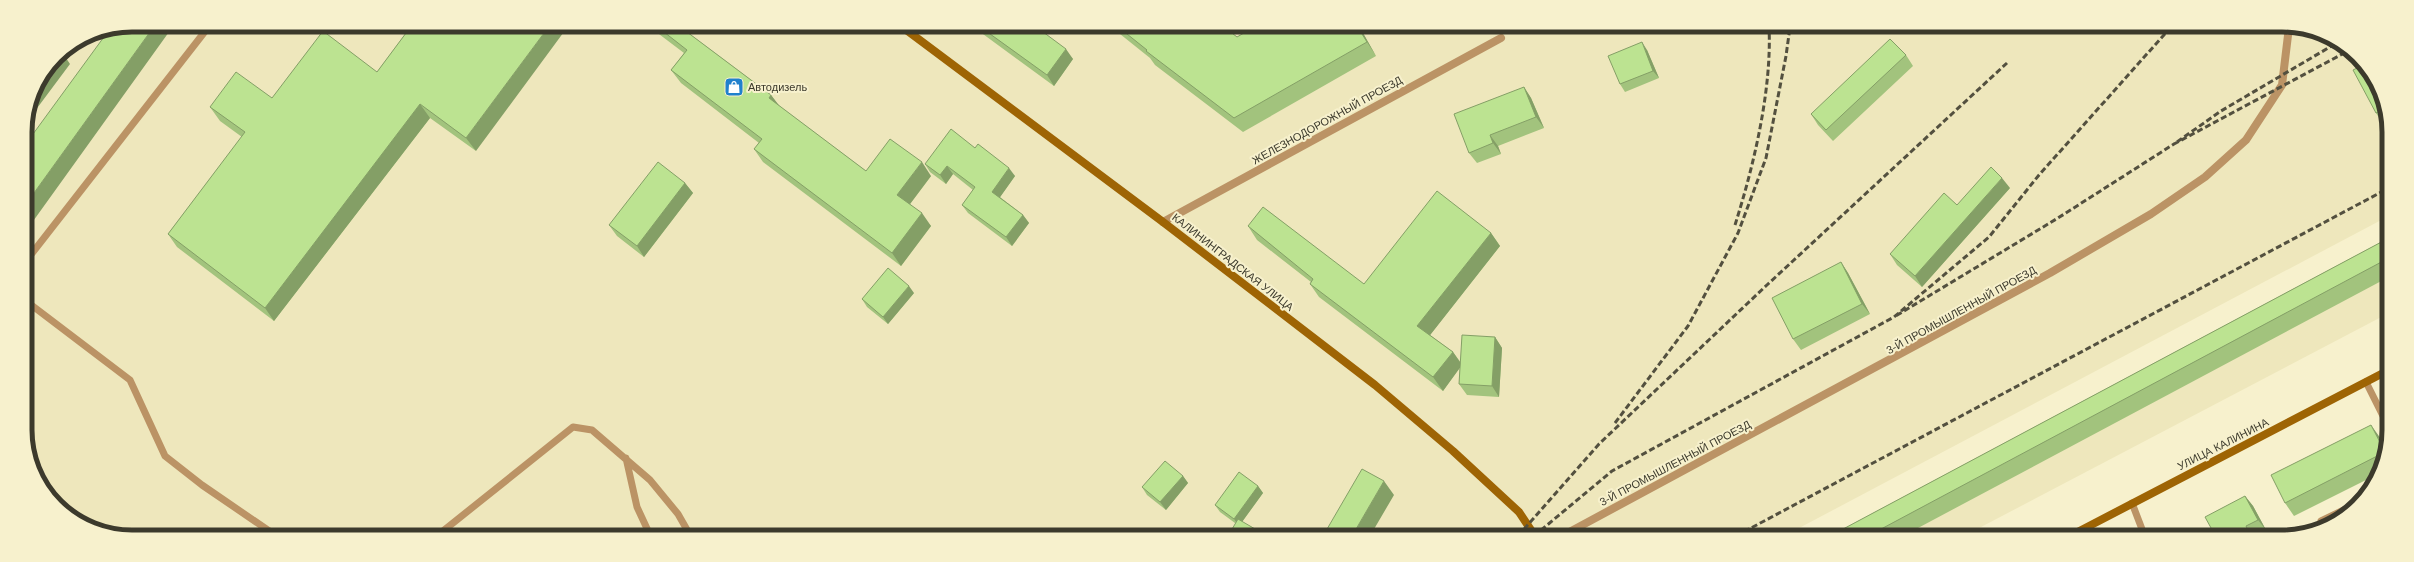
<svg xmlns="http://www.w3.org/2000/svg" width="2414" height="562" font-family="Arial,sans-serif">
<rect width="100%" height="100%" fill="#f7f1cd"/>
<!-- built -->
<path fill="#eee7bc" d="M132,25L2303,27L2358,56L2387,111V217L1784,536L111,535L56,506L27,451L25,125L33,91L56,56L91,33Z
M2387,243V314L1962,537L1840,536Z"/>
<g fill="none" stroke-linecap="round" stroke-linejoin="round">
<!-- lane -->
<path stroke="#bb9365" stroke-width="7" d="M78,41L80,42
M26,261L210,25
M26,301L130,380L165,456L202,485L275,535
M2366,382L2387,424
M626,458L637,507L650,535
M2132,503L2145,537
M2324,528L2321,521L2360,502
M438,535L573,427L592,430L650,480L678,514L690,535"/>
<!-- street -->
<path stroke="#bb9365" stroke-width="8" d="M1163,222L1501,38
M1562,536L2050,273L2151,214L2205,177L2246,140L2282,85L2289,27"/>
<!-- secondary -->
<path stroke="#9e6404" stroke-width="8" d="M901,26L1163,222L1375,385L1453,451L1519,512L1535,536
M2068,537L2387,371"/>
<!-- rail -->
<path stroke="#53503f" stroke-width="3" stroke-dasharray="6 3" stroke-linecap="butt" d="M2171,27L2039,175L1989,237L1894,317L2058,218L2174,144
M2335,44L2221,111L2174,144L2348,51
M1735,225C1754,165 1772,89 1769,27
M1615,423L1688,326L1738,233L1766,158L1786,56L1790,27
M1518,536L1599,444L1768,284L2007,63
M1534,536L1612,471L1894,317
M1736,536L2387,189"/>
</g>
<!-- wall -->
<path fill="#a2c37d" d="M412,25L476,151L430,118L274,321L177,247L168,234L242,137L220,121L210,107L272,98L377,72Z
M647,25L679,26L771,95L779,106L866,171L931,176L910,204L931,226L901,266L763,162L754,149L759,143L681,83L671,70L684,53Z
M972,26H1035L1073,59L1054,86Z
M1110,26H1223L1237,37L1359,26L1376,56L1243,132L1155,65L1150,58Z
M1647,50L1659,78L1625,92L1620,84Z
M1906,55L1913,66L1833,141L1818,125L1811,114Z
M2363,65L2387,111V122L2383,124L2376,113Z
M1524,87L1531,98L1544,128L1498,146L1501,154L1477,163L1469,153Z
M975,148L1015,176L1000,197L1023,215L1029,223L1012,246L968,213L962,205L973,190L953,174L946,184L930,172L925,164Z
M685,183L693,193L644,257L617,236L609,225Z
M2010,188L1922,287L1897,265L1890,254L1957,205Z
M1248,226L1364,284L1491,233L1500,246L1430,335L1453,352L1461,363L1495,337L1502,348L1499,397L1467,395L1459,384L1460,367L1443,391L1319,297L1310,284L1311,282L1257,240Z
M2387,239V278L1903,536H1830Z
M1841,262L1848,273L1870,314L1801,350L1793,339Z
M914,293L888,324L867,307L862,299Z
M2381,439L2387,451L2378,474L2294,516L2285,503Z
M1183,476L1188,483L1166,510L1147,495L1142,487Z
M1258,486L1263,493L1242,522L1235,523L1220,512L1215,505Z
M2245,496L2253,506L2266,530L2254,537H2216Z"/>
<!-- shaded-wall -->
<path fill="#849f66" d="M155,25H174L26,231V204Z
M550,25H569L476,151L466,138Z
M1357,26H1359L1376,56L1367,42Z
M1642,42L1647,50L1659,78L1653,71Z
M1066,49L1073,59L1054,86L1047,75Z
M62,52L70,64L26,123L33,91L56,56Z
M1524,87L1531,98L1544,128L1536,117Z
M771,95L781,108L769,98Z
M420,104L430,118L274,321L265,308Z
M1490,135L1498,146L1501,154L1493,143Z
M922,162L931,176L907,208L897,195Z
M947,166L953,174L946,184L940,175Z
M1009,168L1015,176L998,200L992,192Z
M2002,178L2010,188L1922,287L1915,276Z
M685,183L693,193L644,257L637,246Z
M922,213L931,226L901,266L892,253Z
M1023,215L1029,223L1012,246L1006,237Z
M1491,233L1500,246L1427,339L1417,326Z
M1841,262L1848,273L1870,314L1862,304Z
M909,286L914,293L888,324L883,317Z
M1495,337L1502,348L1499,397L1492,386Z
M1453,352L1462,365L1443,391L1433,377Z
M2371,425L2381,439L2387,451L2386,454Z
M1183,476L1188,483L1166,510L1160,502Z
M1384,481L1394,495L1370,536H1352Z
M1258,486L1263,493L1239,526L1234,519Z
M2245,496L2253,506L2266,530L2258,520Z"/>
<!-- building -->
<path fill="#bce391" stroke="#849f66" d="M132,25H155L26,204L25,145L109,30Z
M412,25H550L466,138L420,104L265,308L168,234L245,132L210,107L236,72L272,98L323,31L377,72Z
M655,25L679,26L771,95L769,98L866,171L890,139L922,162L897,195L922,213L892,253L754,149L762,139L671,70L687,50Z
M979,26H1035L1066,49L1047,75Z
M1117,26H1223L1237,37L1256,26H1357L1367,42L1234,118L1146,51L1147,50Z
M1890,39L1906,55L1826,130L1811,114Z
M1642,42L1653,71L1620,84L1608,56Z
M2363,65L2386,108L2376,113L2353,70Z
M1524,87L1536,117L1490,135L1493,143L1469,153L1454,114Z
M951,129L975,148L978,144L1009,168L992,192L1023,215L1006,237L962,205L975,187L947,166L940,175L925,164Z
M658,162L685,183L637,246L609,225Z
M1991,167L2002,178L1915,276L1890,254L1944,193L1957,205Z
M1437,191L1491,233L1417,326L1453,352L1433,377L1310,284L1313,279L1248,226L1263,207L1364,284Z
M2387,239V259L1868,536H1830Z
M1841,262L1862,304L1793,339L1772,298Z
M888,268L909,286L883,317L862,299Z
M1462,335L1495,337L1492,386L1459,384Z
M2371,425L2385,452L2285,503L2271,475Z
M1165,461L1183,476L1160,502L1142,487Z
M1362,469L1384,481L1352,536H1323Z
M1239,472L1258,486L1234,519L1215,505Z
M2245,496L2258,520L2246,526L2251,537H2216L2205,517Z
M1238,519L1267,536H1228Z"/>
<!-- icons -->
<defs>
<symbol id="shop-square" viewBox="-11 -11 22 22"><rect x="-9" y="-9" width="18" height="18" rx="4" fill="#2081cd" stroke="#f7f1cd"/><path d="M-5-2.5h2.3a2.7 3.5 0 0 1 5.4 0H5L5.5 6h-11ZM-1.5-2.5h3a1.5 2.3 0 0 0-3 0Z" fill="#fff"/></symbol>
</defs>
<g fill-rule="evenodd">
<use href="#shop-square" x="723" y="76" width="22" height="22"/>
</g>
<g text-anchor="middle" stroke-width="4" stroke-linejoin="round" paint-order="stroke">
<!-- poi labels -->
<g font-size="11" fill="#3c3a2c" stroke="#f7f1cd" text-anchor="start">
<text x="748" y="91">Автодизель</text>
</g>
<!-- street labels -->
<g font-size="11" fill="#3c3a2c" stroke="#f7f1cd">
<text transform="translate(1327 120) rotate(-29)" y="4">ЖЕЛЕЗНОДОРОЖНЫЙ ПРОЕЗД</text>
<text transform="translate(1233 262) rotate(38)" y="4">КАЛИНИНГРАДСКАЯ УЛИЦА</text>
<text transform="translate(1961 310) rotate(-29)" y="4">3-Й ПРОМЫШЛЕННЫЙ ПРОЕЗД</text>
<text transform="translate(2223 444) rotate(-27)" y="4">УЛИЦА КАЛИНИНА</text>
<text transform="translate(1675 463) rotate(-28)" y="4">3-Й ПРОМЫШЛЕННЫЙ ПРОЕЗД</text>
</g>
</g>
<!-- crop -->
<path d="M0 0H2414V562H0ZM132 32H2282A100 100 0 0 1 2382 132V430A100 100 0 0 1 2282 530H132A100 100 0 0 1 32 430V132A100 100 0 0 1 132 32Z" fill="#f7f1cd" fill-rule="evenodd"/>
<path fill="none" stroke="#3c3a2c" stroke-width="5" d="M132 32H2282A100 100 0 0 1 2382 132V430A100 100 0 0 1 2282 530H132A100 100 0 0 1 32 430V132A100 100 0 0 1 132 32Z"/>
</svg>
